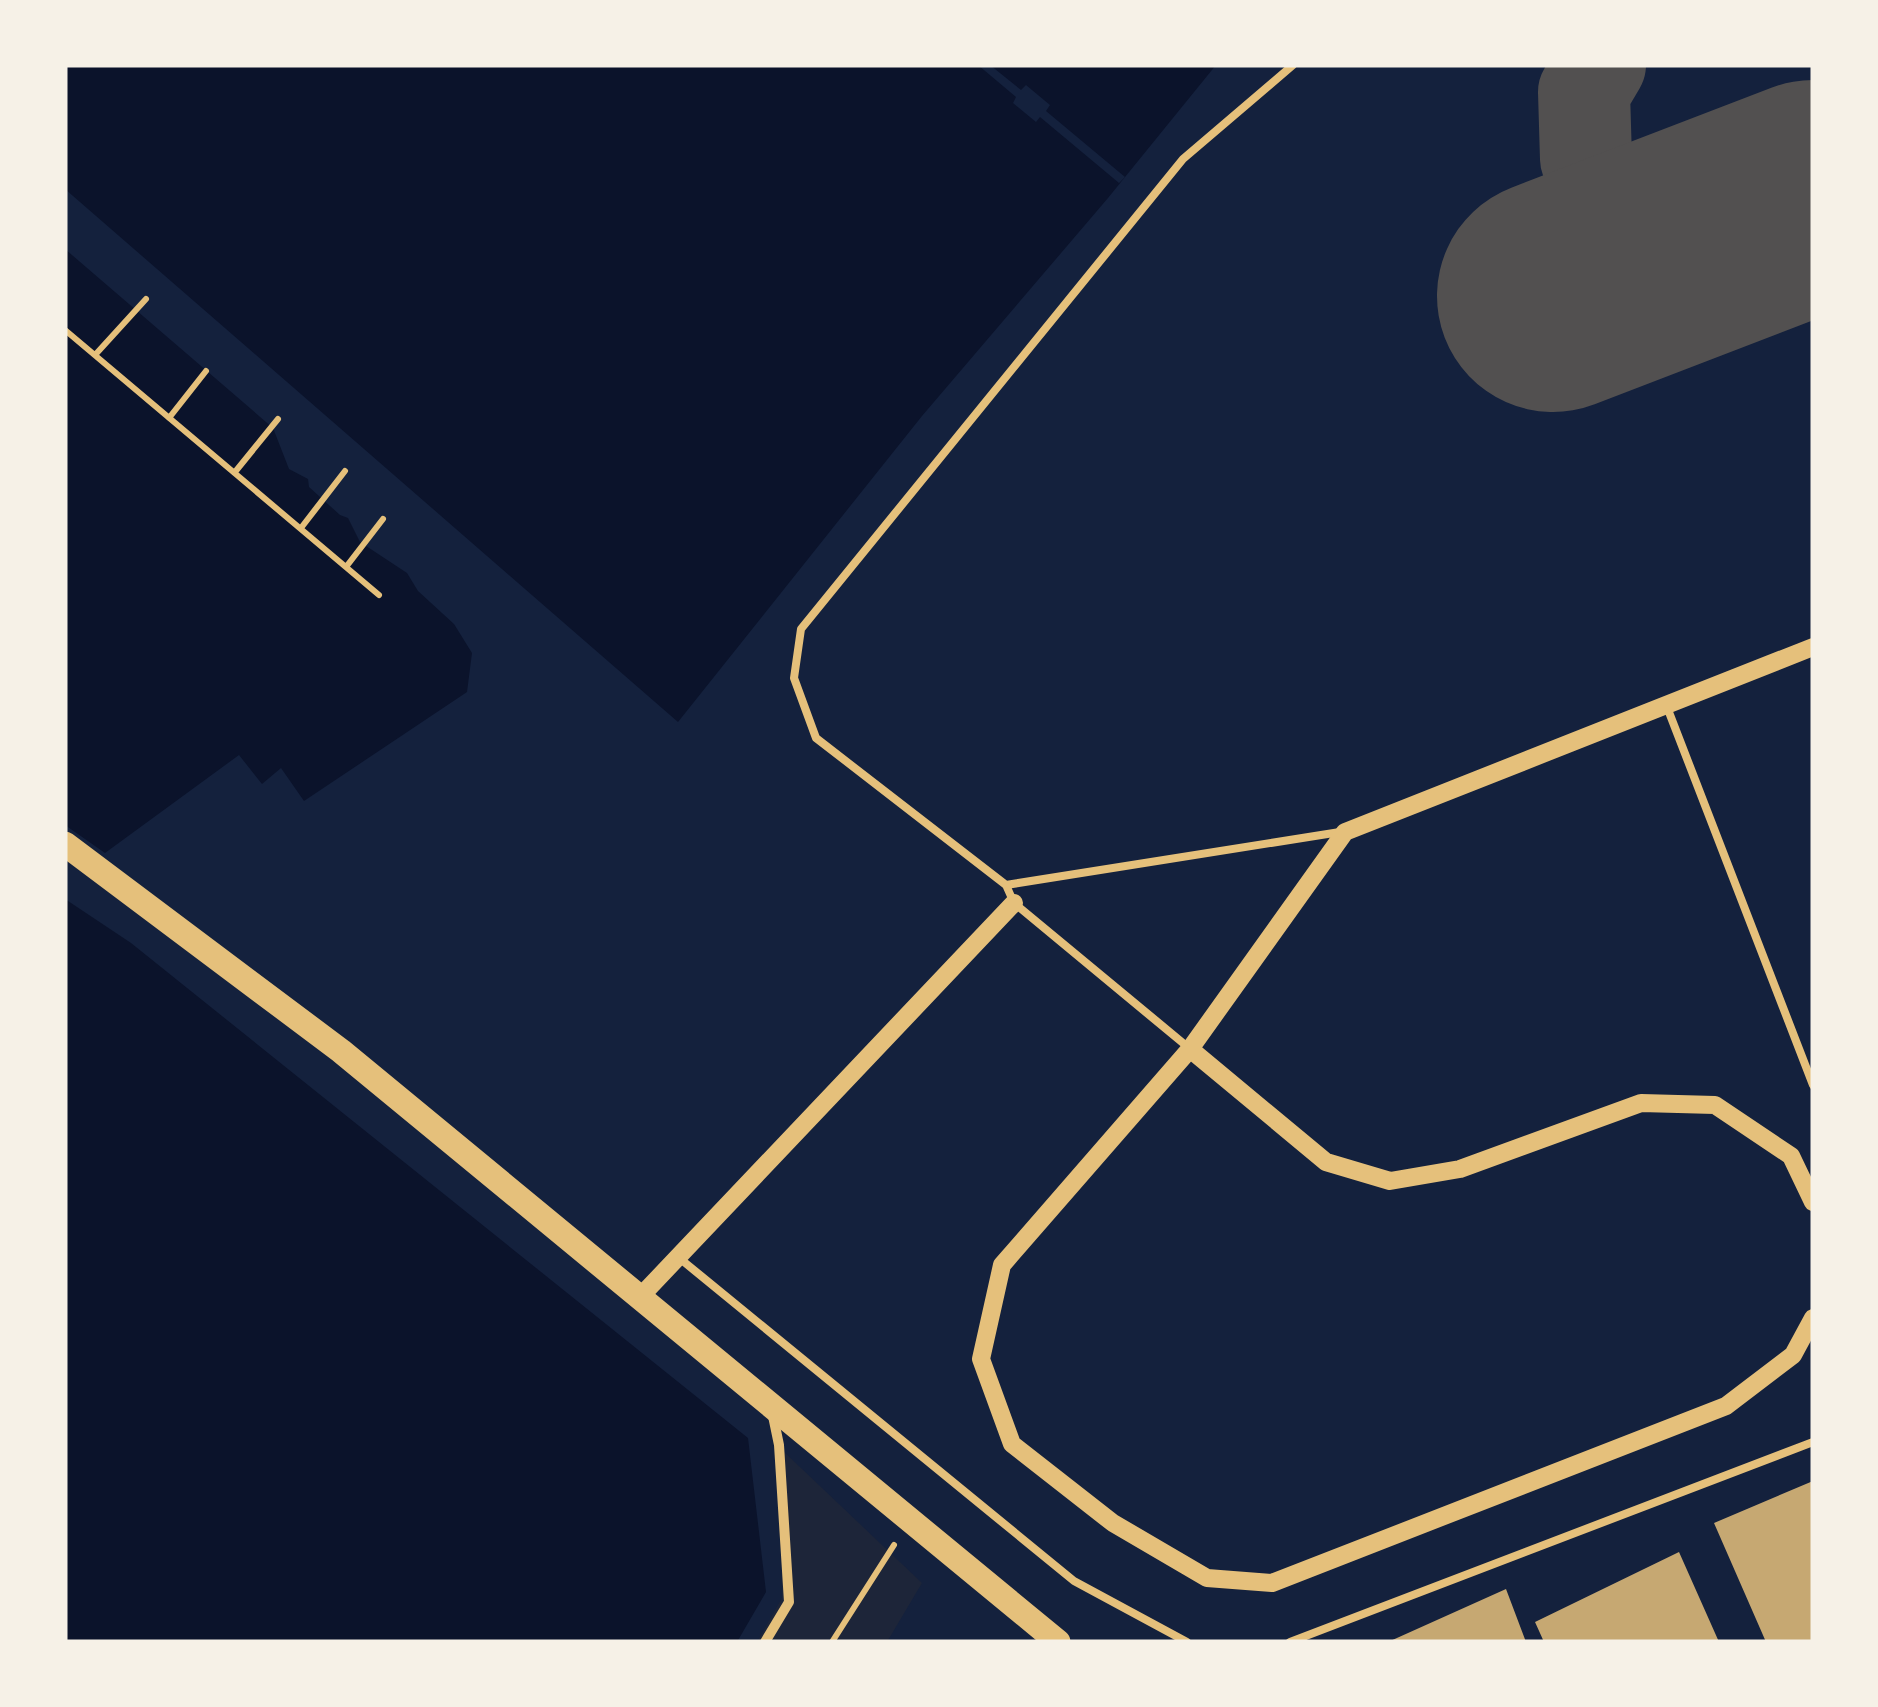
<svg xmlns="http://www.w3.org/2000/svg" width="1878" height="1707" font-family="Karla,sans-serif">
<rect width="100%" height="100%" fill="#14213d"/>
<!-- green -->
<path fill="#1d2539" d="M781,1449L922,1583L887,1642H757L782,1598Z"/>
<!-- water -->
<path fill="#0b132b" d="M65,65H1216L1108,198L922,416L678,722L65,189Z
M65,249L273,428L289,469L308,479L309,487L340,515L348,518L360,542L407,573L418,591L454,624L472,653L467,692L304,801L281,768L262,784L239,755L105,853L65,825Z
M65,899L131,943L748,1438L766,1592L737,1642H65Z"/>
<!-- pier -->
<path fill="#14213d" d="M978,65H990L1021,90L1026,85L1050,105L1046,111L1125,177L1119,183L1040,117L1036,122L1013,103L1016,97Z"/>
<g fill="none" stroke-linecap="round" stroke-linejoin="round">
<!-- taxiway -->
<path stroke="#525050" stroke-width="92" d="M1600,65L1584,92L1586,159L1626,266"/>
<!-- runway -->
<path stroke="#525050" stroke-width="232" d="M1553,296L1813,196"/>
</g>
<!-- building -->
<path fill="#c6a872" d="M1813,1481V1642H1766L1714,1523Z
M1679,1552L1719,1642H1544L1535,1622Z
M1506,1589L1526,1642H1388Z"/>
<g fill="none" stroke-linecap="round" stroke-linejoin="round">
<!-- path -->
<path stroke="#e5c07b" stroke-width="6" d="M65,330L379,595
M95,355L146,299
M169,418L206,371
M235,472L278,419
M301,528L345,471
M346,567L383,519
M832,1642L894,1545"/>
<!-- service -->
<path stroke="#e5c07b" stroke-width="8" d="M1667,707L1813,1085
M1006,885L1340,832
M1189,1048L1014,903L1006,885L816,738L794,678L801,629L1183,159L1293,65
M678,1257L1074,1581L1187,1642
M1290,1642L1813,1442"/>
<!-- minor -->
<path stroke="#e5c07b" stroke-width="10" d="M765,1642L789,1602L779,1445L773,1416"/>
<!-- tertiary -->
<path stroke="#e5c07b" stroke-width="18" d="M1813,647L1345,832L1190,1049L1002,1265L981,1359L1012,1444L1113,1523L1207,1578L1272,1583L1726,1406L1793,1355L1813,1318
M1190,1049L1326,1162L1390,1181L1460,1169L1641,1103L1715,1105L1791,1156L1813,1202
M640,1297L1014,903"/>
<!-- primary -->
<path stroke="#e5c07b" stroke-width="25" d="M65,844L341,1051L1058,1642"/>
</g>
<!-- border -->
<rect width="1878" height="1707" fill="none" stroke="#f6f1e7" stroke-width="135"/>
</svg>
